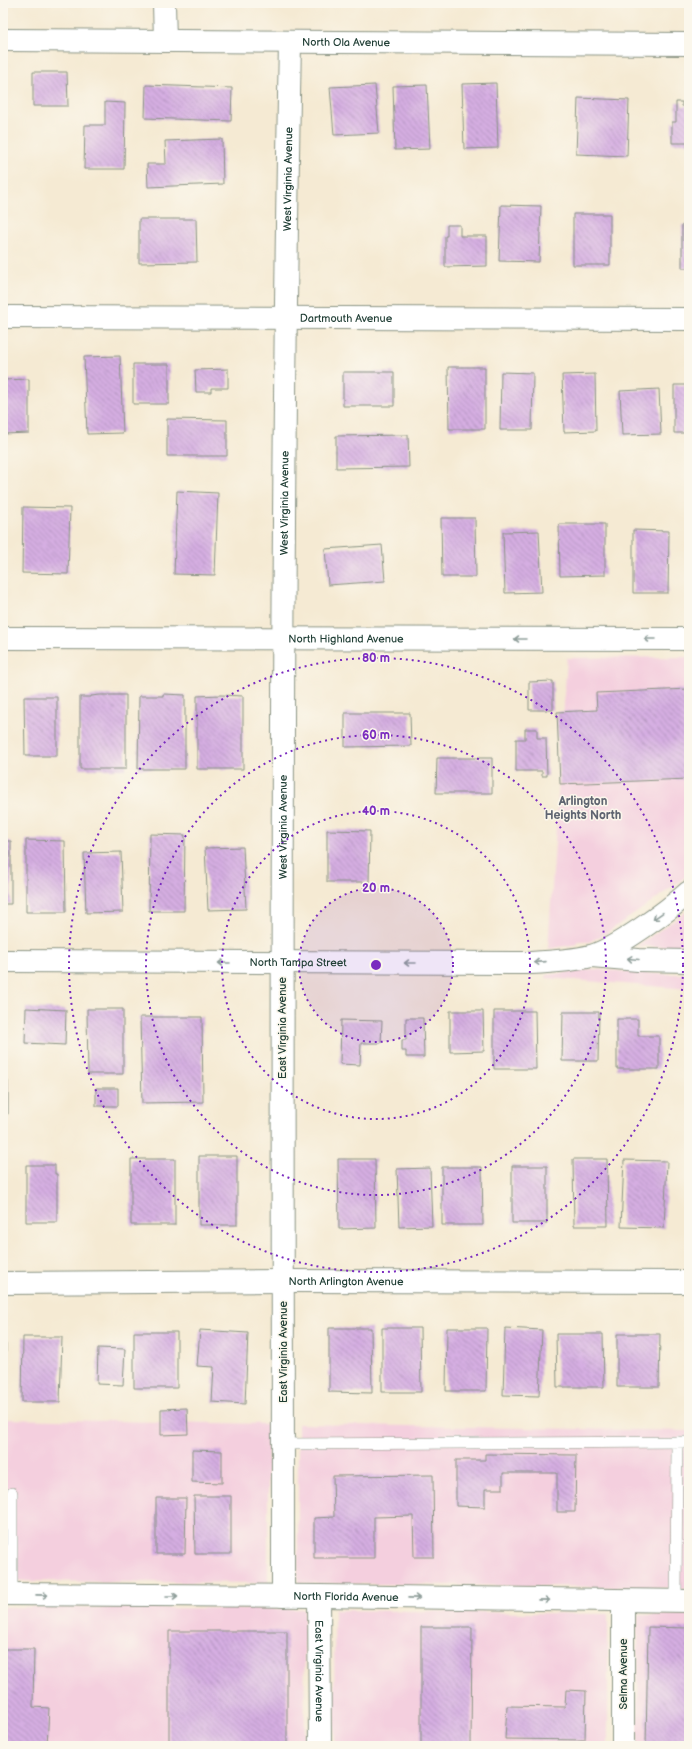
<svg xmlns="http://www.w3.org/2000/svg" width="692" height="1749" font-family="'Balsamiq Sans',sans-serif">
<defs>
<pattern id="building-back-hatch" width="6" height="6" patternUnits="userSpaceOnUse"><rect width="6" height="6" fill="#d5aee2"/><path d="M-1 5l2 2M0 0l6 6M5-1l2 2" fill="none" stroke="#ac8fb8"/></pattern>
</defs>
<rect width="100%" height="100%" fill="#fbf7ec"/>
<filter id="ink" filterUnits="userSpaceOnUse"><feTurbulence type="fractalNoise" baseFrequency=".025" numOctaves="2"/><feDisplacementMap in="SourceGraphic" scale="8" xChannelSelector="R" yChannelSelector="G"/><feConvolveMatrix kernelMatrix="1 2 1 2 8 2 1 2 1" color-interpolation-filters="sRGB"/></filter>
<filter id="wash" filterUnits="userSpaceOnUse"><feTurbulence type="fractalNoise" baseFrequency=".012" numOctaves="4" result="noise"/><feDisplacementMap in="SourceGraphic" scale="16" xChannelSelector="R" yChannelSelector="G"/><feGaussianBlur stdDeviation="0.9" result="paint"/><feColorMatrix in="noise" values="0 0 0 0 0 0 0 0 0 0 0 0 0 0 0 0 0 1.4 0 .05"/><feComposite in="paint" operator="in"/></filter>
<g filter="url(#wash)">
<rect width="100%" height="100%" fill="#f5ead3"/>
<!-- built -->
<path fill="#f4cfde" d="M689,657V874L648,905L603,935L589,942L578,941V944L548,949L567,658Z
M689,910V947L637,946Z
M592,969L657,974H689V989L546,978V975Z
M3,1419L268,1424V1583L3,1581Z
M298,1424L689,1431V1588L298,1583Z
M3,1607L304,1609L305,1746H3Z
M334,1610L608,1614V1746H335Z
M638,1615H689V1746H638Z"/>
<g id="blocks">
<!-- building -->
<path fill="url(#building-back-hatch)" d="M33,72H67L68,106H33Z
M496,83L498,148L464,149L462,84Z
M146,85L232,88L231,121L145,118Z
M375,85L379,133L334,135L330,87Z
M427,85L430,149L395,150L393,86Z
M578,98L629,100L627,156L576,154Z
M105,102L125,103L124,169H84L85,125H105Z
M676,102H682V106H689V143H672V122H676Z
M222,139L223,184L148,187L147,164H166L165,141Z
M501,205L541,206L539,262L499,261Z
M573,214H610V265H573Z
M139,219H196L197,262L139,263Z
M447,225H460V236H487V266L445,267V236H447Z
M682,225H689V268H682Z
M120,356L123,433L87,434L84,357Z
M133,364H169V404H133Z
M448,367H485V429H449Z
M228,369V388H211V392H196L195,370Z
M343,372H394V406H343Z
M501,372L533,373L532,430H500Z
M595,374L596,431L564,432L562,375Z
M29,379V433L3,434V380Z
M674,385H689V433H674Z
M659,389L661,434L622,435L620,391Z
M167,419L227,420V456H167Z
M408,435L409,467L336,468V436Z
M177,491L218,493L215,575L174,574Z
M23,507L70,508L68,574L22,573Z
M441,518H475L476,577H442Z
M559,524H605V575L560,576Z
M633,530L669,531L668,593H633Z
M539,531L542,592L505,593L503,532Z
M382,545L385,581L328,585L325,549Z
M553,681V710H529V682Z
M689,689V779L560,784L557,712L597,710L596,693Z
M163,694L185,695V769H138L139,696H163Z
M100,695H126V769H80V697H91V696Z
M221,695L243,696V769H197V696Z
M24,697H57V756H25Z
M345,713H410L411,746L345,747Z
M525,729H537V738H546L547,776H542V771H516V739H525Z
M437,758H492V793H436Z
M327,830L370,831L369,882H327Z
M150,834L185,835L184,911H149Z
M26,840L65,841L66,912H26Z
M3,841H11V904H3Z
M243,847L246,909L208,910L205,848Z
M121,852L123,912L86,913L84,853Z
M26,1008L66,1010L65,1045L25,1043Z
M87,1009H123V1074H88Z
M450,1011H483L484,1051L450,1052Z
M494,1011H535L536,1069H494Z
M563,1012H599L598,1061H562Z
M140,1017H202L203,1102L142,1103Z
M406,1018H423L424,1057H406V1051H402V1040H406Z
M617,1019H638V1036H659V1069H617Z
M341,1020L382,1021L381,1043H361L360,1065L340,1064Z
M3,1081H8V1114H3Z
M96,1088H118V1106H96Z
M199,1156H237V1225H199Z
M131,1159H175V1225H131Z
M338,1159H375L376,1228L339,1229Z
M573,1159H607L608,1226H574Z
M624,1160L667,1161L664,1228L621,1227Z
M26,1165H55V1174H57V1222H26Z
M512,1166H547V1223H512Z
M442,1167H482L483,1225H442Z
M430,1168L432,1226L399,1227L397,1169Z
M687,1191H689V1228H687Z
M329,1328H371L372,1393L329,1392Z
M382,1328H420L421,1392H382Z
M447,1328H487L486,1391H446Z
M505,1328L542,1330L539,1396L503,1395Z
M200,1330L248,1333L245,1404L212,1402L214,1367L197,1366Z
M134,1332H177V1388H134Z
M556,1334H603L604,1387H557Z
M617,1334H660L659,1387H617Z
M23,1337H62L60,1402H22Z
M3,1344H6V1401H3Z
M98,1348L125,1349L123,1385L97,1384Z
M187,1408L188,1434L161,1435V1409Z
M192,1450L222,1451V1483L192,1482Z
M485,1454L576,1455L575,1512H557V1473H503V1489H485V1507L456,1506V1460H485Z
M433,1475L434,1557H414L413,1516L374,1517V1558H314V1518L334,1517L333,1476Z
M194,1496H231V1554H195Z
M156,1498H186L185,1554H156Z
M421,1627H472L471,1746L421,1745Z
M648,1627L689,1628V1746H646Z
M169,1631H287V1745H169Z
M3,1649H34L33,1707L49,1708L47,1746H3Z
M566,1690L586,1691L585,1740L505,1739L507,1706L565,1707Z"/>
</g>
</g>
<g filter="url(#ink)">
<use href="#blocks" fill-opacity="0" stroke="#8a9484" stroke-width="1"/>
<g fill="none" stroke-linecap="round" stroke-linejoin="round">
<defs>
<path id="lane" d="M283,1444L689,1442
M12,1594V1493
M676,1601L677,1442"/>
<g id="street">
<path d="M164,3L165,41"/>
<path id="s1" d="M3,40L689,44"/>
<path id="s2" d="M3,317L689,319"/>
<path id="s3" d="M3,638L689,639"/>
<path id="s4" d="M3,1283L283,1281L689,1282"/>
<path id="s5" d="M283,1596C283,1078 280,560 290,42"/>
<path id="s6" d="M319,1596L320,1746"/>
<path d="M623,1601V1746"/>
</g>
<g id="primary">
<path d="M592,956L638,960L689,961"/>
<path id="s7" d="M3,961L530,963C550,962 571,961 591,956C616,949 669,910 689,892"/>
<path id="s8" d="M3,1594L319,1596L689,1601"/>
</g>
</defs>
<!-- lane casing -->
<use href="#lane" stroke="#8a9484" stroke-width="12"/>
<!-- street casing -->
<use href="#street" stroke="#8a9484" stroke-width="24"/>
<!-- primary casing -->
<use href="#primary" stroke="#8a9484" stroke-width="24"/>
<!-- lane -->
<use href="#lane" stroke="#fff" stroke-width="11"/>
<!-- street -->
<use href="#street" stroke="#fff" stroke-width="22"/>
<!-- primary -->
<use href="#primary" stroke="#fff" stroke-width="22"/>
</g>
<!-- one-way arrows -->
<defs><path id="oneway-shaft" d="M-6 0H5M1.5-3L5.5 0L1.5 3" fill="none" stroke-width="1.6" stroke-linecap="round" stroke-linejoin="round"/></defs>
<g stroke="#8f9e9a">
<use href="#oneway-shaft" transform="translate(520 639) rotate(180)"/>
<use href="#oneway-shaft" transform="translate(650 639) rotate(180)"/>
<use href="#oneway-shaft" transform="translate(658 916) rotate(145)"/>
<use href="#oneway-shaft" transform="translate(633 959) rotate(-175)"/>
<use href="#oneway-shaft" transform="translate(540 962) rotate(176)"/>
<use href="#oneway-shaft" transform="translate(224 963) rotate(-180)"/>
<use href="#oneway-shaft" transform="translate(410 963) rotate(180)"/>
<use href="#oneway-shaft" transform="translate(42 1595) rotate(1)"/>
<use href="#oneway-shaft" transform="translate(172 1596)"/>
<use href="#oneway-shaft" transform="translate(414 1598) rotate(1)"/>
<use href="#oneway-shaft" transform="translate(544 1600) rotate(1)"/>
</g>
</g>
<!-- distance rings -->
<circle cx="376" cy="965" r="77" fill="#7b2cbf" fill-opacity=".12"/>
<g fill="none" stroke="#7b2cbf" stroke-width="2" stroke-dasharray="2 4">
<circle cx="376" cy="965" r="77"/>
<circle cx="376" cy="965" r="154"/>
<circle cx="376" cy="965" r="230"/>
<circle cx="376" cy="965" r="307"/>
</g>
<g text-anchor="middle" stroke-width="3" stroke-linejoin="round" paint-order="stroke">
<!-- street labels -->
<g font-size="11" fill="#1f3d34" stroke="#fbf7ec">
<text dy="4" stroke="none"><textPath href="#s1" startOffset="343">North Ola Avenue</textPath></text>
<text dy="4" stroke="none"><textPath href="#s5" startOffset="1417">West Virginia Avenue</textPath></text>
<text dy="4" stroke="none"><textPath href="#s2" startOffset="343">Dartmouth Avenue</textPath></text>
<text dy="4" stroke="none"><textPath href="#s5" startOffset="1093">West Virginia Avenue</textPath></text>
<text dy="4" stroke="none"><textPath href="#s3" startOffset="343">North Highland Avenue</textPath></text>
<text dy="4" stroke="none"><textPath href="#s5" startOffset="769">West Virginia Avenue</textPath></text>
<text dy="4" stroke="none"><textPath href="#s7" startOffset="295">North Tampa Street</textPath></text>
<text transform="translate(282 1028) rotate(-90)" y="4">East Virginia Avenue</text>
<text dy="4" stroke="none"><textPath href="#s4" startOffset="343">North Arlington Avenue</textPath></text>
<text transform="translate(283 1352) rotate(-90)" y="4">East Virginia Avenue</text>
<text dy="4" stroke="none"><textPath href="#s8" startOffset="343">North Florida Avenue</textPath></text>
<text dy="4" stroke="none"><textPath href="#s6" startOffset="75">East Virginia Avenue</textPath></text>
<text transform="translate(623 1674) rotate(-90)" y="4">Selma Avenue</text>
</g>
<!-- neighbourhood labels -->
<g font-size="12" font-weight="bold" fill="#5f6571" stroke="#fbf7ec">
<text x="583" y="805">Arlington<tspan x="583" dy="14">Heights North</tspan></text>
</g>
</g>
<circle cx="376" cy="965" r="6" fill="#7b2cbf" stroke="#fbf7ec" stroke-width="2"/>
<g font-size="12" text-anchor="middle" font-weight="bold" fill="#7b2cbf" stroke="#fbf7ec" stroke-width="3" stroke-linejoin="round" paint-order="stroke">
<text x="376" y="662">80 m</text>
<text x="376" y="739">60 m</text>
<text x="376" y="815">40 m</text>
<text x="376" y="892">20 m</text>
</g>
<!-- margin -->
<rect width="692" height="1749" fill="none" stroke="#fbf7ec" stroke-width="16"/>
</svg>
